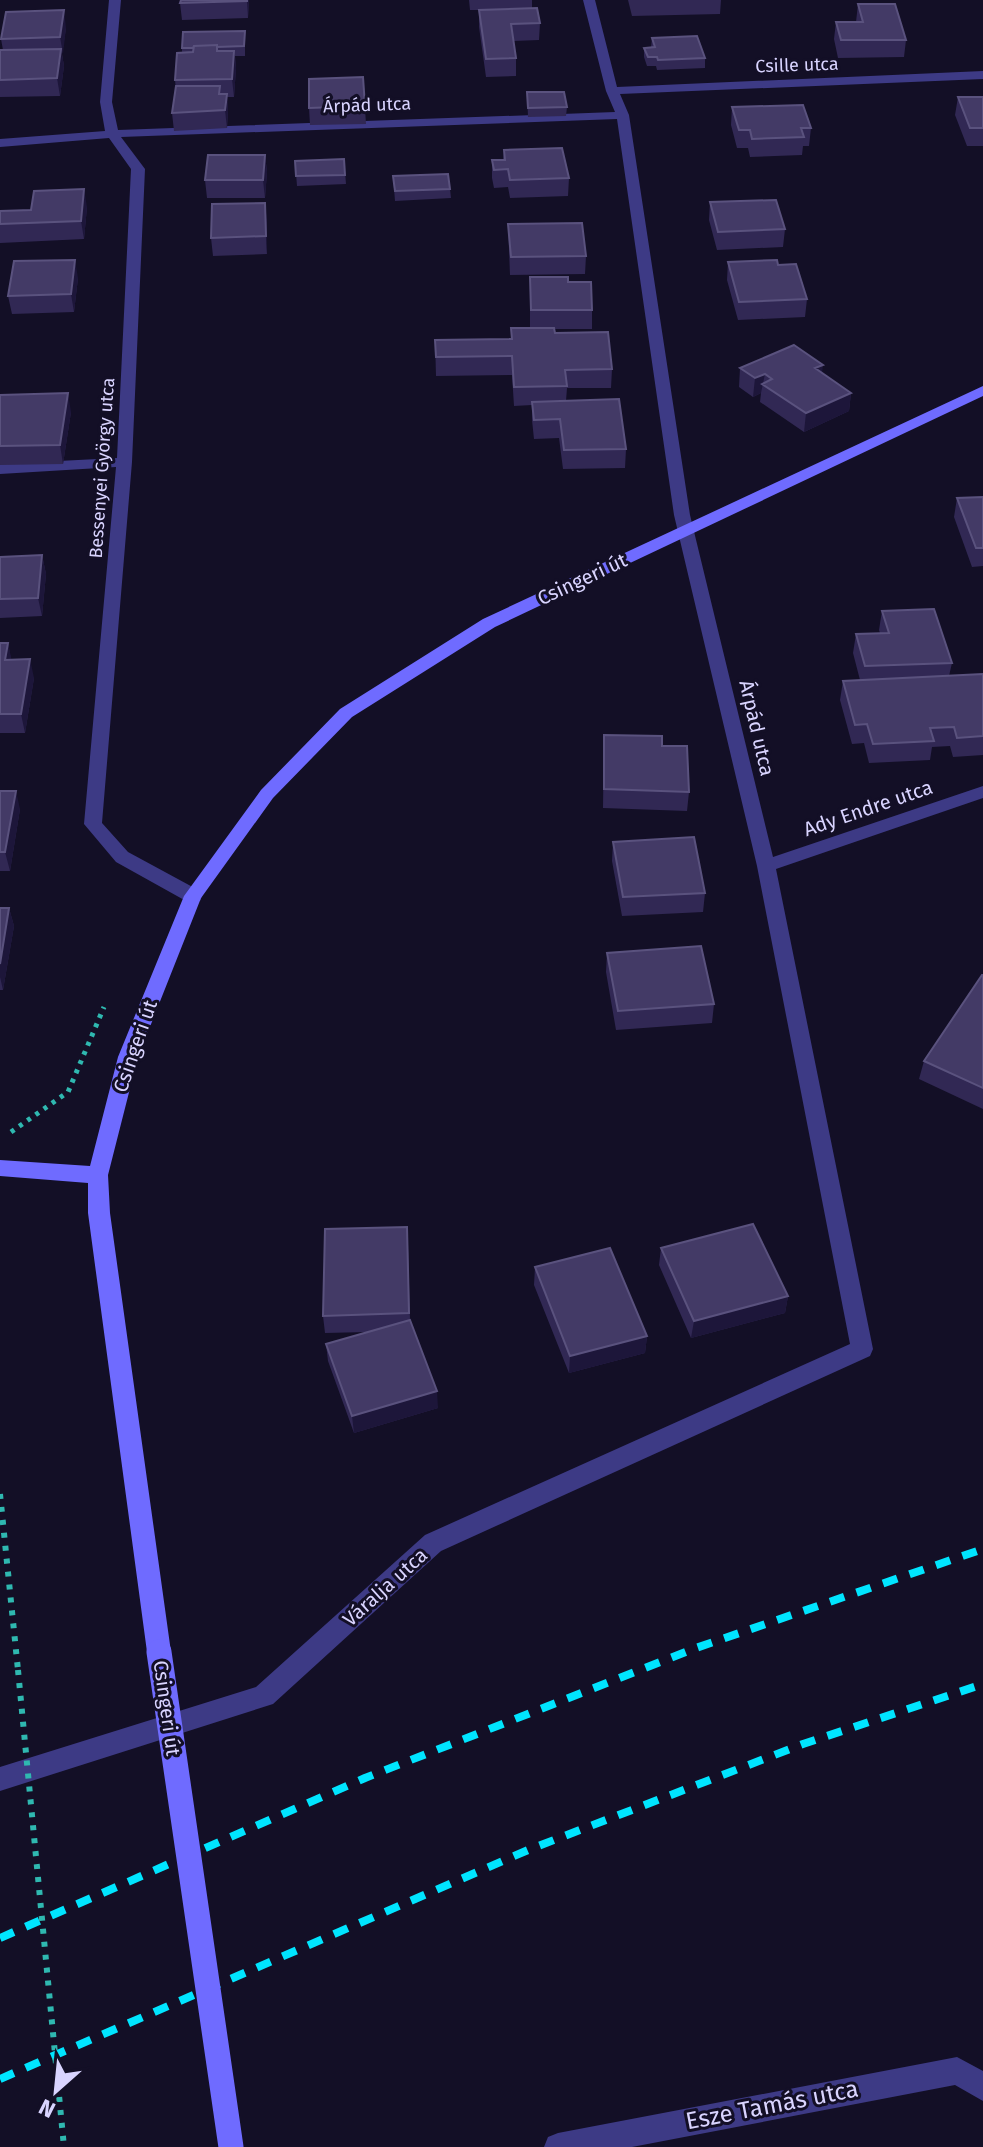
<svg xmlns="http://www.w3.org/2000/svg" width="983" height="2147" font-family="'Fira Sans',sans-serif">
<rect width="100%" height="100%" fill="#130f26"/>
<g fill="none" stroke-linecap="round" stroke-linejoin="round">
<!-- path-far1 -->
<path stroke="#2fb8b0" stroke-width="5" stroke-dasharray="4 6" stroke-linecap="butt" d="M11,1132L68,1092L104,1007"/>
<!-- path -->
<path stroke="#2fb8b0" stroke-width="6" stroke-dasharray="5 8" stroke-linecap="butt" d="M0,1494L18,1670"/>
<!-- minor -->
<path fill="#3d3a85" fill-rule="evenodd" d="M109,0H121L112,102L118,130L615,112L606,91L583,0H595L617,87L983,71V79L620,94L629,115L690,515L773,857L983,786V798L776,869L873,1349L870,1356L441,1551L273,1704L0,1791V1767L256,1687L425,1535L850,1344L757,866L674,515L617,119L121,137L145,169L132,462L102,823L128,852L200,891L202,896L200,901H186L116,862L84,824L116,467L0,474V464L117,458L131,169L109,138L0,147V139L105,131L100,102Z
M957,2057L983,2071V2101L955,2085L632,2147H544L548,2137L558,2133Z"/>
<!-- secondary -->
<path fill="#6f6bff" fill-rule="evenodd" d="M983,386V396L495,627L352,717L273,798L201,898L138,1057L108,1175L110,1213L171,1652L168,1660L159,1663L150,1660L147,1652L88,1213V1183L0,1176V1160L90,1166L118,1057L184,896L261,790L340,709L483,619Z"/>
<!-- rail -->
<path stroke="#00e5ff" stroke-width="8" stroke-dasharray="15 13" stroke-linecap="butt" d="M0,1938L365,1778L693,1649L983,1549
M0,2079L528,1850L803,1744L983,1684"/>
<!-- path-bridge -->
<path stroke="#2fb8b0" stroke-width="6" stroke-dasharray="5 8" stroke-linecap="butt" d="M18,1670L64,2147"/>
<!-- secondary-bridge -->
<path stroke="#6f6bff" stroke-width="25" d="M159,1652L231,2147"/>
</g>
<!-- wall -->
<path fill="#312854" d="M249,0L248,18L182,20L180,3Z
M469,0H532V8L540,23L539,40L513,41L516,58V76L486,77L479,27V10H470Z
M628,0H721L720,14L632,16Z
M858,4L906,40L904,57L838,58L834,39L836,22H856Z
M66,28L62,54L64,66L60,96L0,97V50H3L1,39Z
M245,31V56H235L236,68L234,97H227L228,111L227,128L174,131L172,113L176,90L175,80L182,53V48Z
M652,38L705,58V68L657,70L656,66H647L644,57V48L651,47Z
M363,77L366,124L310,125L309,108Z
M527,92L567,107L566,116L528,117Z
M958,97H983V146H967L955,115Z
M732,107L811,128L809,146H803L802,155L750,157L748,148H737L731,125Z
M504,150L569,178L568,196L510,198L508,187L494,188L492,178V160H503Z
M265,155L267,172L265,198H207L205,180Z
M344,159L346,184L297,186L295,161Z
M393,176L450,189L451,198L395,201Z
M710,202L785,229L783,247L717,250L709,220Z
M265,203L267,254L213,256L211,238Z
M87,207L84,239L0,243V211Z
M508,224L586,256L585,274L510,275Z
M728,262L778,265L807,299L805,317L738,320L727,280Z
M530,277L568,282L592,310V329H554L555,333L612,369L611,388H567L566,401L626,449L625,468L563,469L559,438L534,439L532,420V405L514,406L512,375L436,376L435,340L511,339V328H530Z
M78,278L74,312L12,314L8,296Z
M740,368L822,373L851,393L849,411L804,432L760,402L761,393L753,397L739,387Z
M0,395L71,412L63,464L0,465Z
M983,497V566L972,567L954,517L957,498Z
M42,555L46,574L42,616L0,618V557Z
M882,611L952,663L949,676L983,674V755L953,757L950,746L932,747L930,760L869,763L864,743L852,744L840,700L843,681L860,680L853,653L856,634L880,633L879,630Z
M0,643H8L11,660L34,678L25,733H0Z
M604,735L662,746L689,792L687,811L603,808Z
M0,791L20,809L10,871H0Z
M613,842L705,893L703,912L622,916L612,861Z
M0,908H9L14,926L3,990H0Z
M607,953L714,1004L712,1023L616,1030L606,972Z
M983,975V1109L919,1079L924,1061Z
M408,1244L410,1320L438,1408L354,1433L328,1361L326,1344L368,1332L325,1333L323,1316Z
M661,1248L788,1296L785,1313L691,1338L659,1265Z
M535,1267L647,1336L645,1353L569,1373L534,1285Z"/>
<!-- shaded-wall -->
<path fill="#1d163a" d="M247,0H249L248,18L247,1Z
M64,10L66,28L63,54L60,37Z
M61,49L64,66L60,96L57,78Z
M234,51L236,68L234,97L232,79Z
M227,94L228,111L227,128L225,110Z
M265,155L267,172L265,198L263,180Z
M84,189L87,207L84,239L81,221Z
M265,203L267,221V254L266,236Z
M75,260L78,278L74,312L71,294Z
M823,365L821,383L815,368Z
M765,374L761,393L753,397L755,378Z
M68,393L71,412L63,464L60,445Z
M851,393L849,411L804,432L806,413Z
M42,555L46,574L42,616L38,598Z
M8,643L12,662L5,660Z
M30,659L34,678L25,733L21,714Z
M16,791L20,809L10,871L5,852Z
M9,908L14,926L3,990L0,977V964Z
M788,1296L785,1313L691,1338L694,1321Z
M647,1336L645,1353L569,1373L570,1356Z
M437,1391L438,1408L354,1433L352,1416Z"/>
<!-- building -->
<path fill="#433a66" stroke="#5a527e" stroke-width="2" d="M181,0H247V1L180,3Z
M858,4H895L906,40H841L836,22H863Z
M537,8L540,23L511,24L516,58L486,59L479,10Z
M64,10L60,37L1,39L6,12Z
M245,31L244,46L217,47V45L194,46L193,48H182L183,32Z
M697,36L705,58L658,60L657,57H648L644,48L655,47L652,38Z
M217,45V51H234L232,79L175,80L177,53L193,52L194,46Z
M61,49L57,78L0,80V50Z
M363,77L365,106L309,108V79Z
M176,86H220L219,94H227L225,110L172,113Z
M527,92H564L567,107L528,108Z
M958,97H983V128H970Z
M803,105L811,128H801L804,137L752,139L750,130H739L732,107Z
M562,148L569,178L510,180L508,169L494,170L492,160H505L504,150Z
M208,155H265L263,180H205Z
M344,159L345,175L296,176L295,161Z
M448,174L450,189L395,191L393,176Z
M84,189L81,221L0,224V211L31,210L34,191Z
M776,200L785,229L718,232L710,202Z
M265,203L266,236L211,238L212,204Z
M582,223L586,256L511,257L508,224Z
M75,260L71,294L8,296L14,261Z
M777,260L778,265L796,264L807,299L739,302L728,262Z
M530,277H568V282H591L592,310H531Z
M511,328H554L555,333L608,332L612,369L565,370L567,386L514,387L512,356L436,357L435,340L512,339Z
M794,345L823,365L815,368L851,393L806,413L762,384L772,379L765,374L755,378L740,368Z
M68,393L60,445L0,446V395Z
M619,399L626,449L564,450L560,419L534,420L532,402Z
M983,497V548H976L957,498Z
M42,555L38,598L0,599V557Z
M934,609L952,663L865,666L856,634L889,633L882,611Z
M0,643H8L5,660L30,659L21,714H0Z
M983,674V736L957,738L954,727L930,728L934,741L873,744L867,724L855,725L843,681Z
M604,735L662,736V746H687L689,792L604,789Z
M0,791H16L5,852H0Z
M694,837L705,893L623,897L613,842Z
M0,908H9L0,964Z
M701,946L714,1004L618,1011L607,953Z
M982,975H983V1088L924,1061Z
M753,1224L788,1296L694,1321L661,1248Z
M407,1227L409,1313L323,1316L325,1229Z
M610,1248L647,1336L570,1356L535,1267Z
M410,1320L437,1391L352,1416L326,1344Z"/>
<g text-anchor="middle" stroke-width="6" stroke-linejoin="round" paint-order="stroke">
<!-- far-street labels -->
<g font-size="18" fill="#d9d4ff" stroke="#130f26">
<text transform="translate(797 65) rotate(-2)" y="6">Csille utca</text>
<text transform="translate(367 105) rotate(-2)" y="6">Árpád utca</text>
<text transform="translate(102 468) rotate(-86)" y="6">Bessenyei György utca</text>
</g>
<!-- street labels -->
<g font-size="20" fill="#d9d4ff" stroke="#130f26">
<text transform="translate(582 579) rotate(-25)" y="7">Csingeri út</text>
<text transform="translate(757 728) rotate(77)" y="7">Árpád utca</text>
<text transform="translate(868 808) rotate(-19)" y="7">Ady Endre utca</text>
<text transform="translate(135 1046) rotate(-71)" y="7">Csingeri út</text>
<text transform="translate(385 1587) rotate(-42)" y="7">Váralja utca</text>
<text transform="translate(167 1708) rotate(82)" y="7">Csingeri út</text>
</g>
<!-- near-street labels -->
<g font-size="24" fill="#d9d4ff" stroke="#130f26">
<text transform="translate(772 2105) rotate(-11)" y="8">Esze Tamás utca</text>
</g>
</g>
<!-- north arrow -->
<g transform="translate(56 2091) rotate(207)" stroke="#130f26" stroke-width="6" paint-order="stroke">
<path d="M0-6L14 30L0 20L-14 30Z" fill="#d9d4ff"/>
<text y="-12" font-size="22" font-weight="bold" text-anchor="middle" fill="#d9d4ff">N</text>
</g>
</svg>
